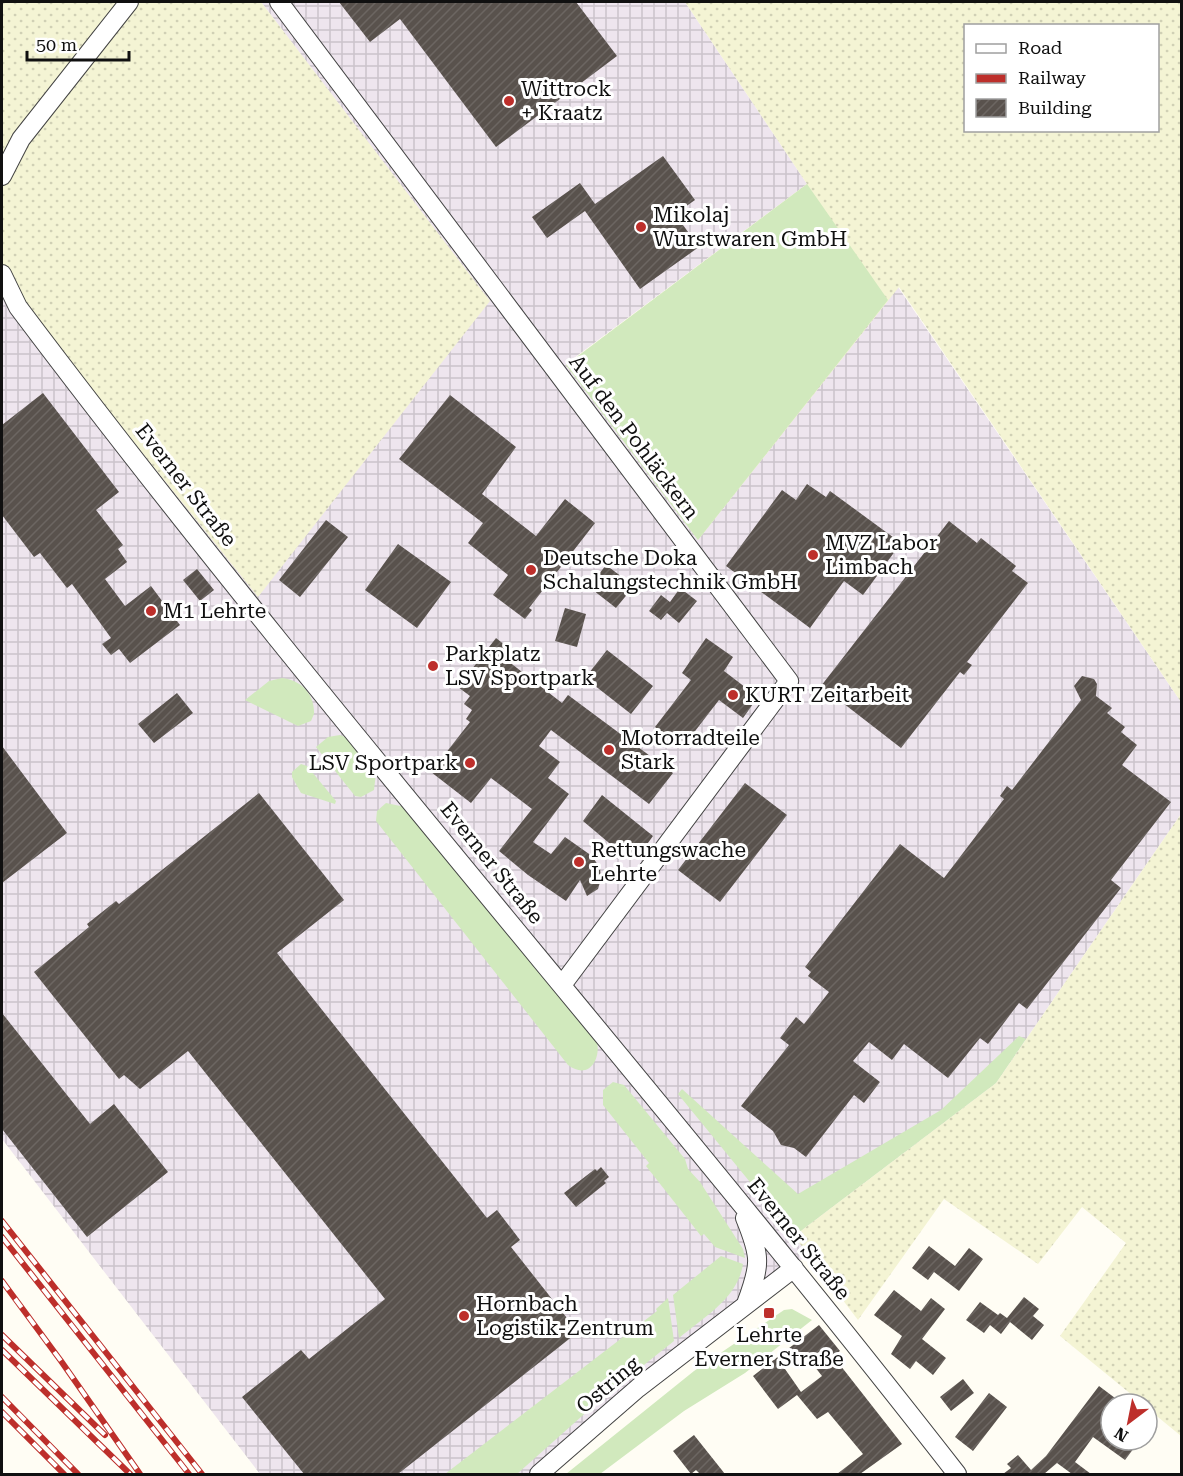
<svg xmlns="http://www.w3.org/2000/svg" width="1183" height="1476" font-family="'Roboto Serif',serif">
<defs>
<pattern id="industrial-grid" width="8" height="8" patternUnits="userSpaceOnUse" patternTransform="scale(1.5)"><rect width="8" height="8" fill="#eee5ee"/><path d="M0 4h8M4 0v8" fill="none" stroke="#cbc3cb"/></pattern>
<pattern id="farmland-dots" width="8" height="8" patternUnits="userSpaceOnUse" patternTransform="scale(1.5)"><rect width="8" height="8" fill="#f4f4d4"/><path d="M2 2h.1M6 6h.1" fill="none" stroke="#d0d0b5" stroke-width="1.8" stroke-linecap="round"/></pattern>
<pattern id="building-hatch" width="6" height="6" patternUnits="userSpaceOnUse" patternTransform="scale(1.5)"><rect width="6" height="6" fill="#59524d"/><path d="M-1 1l2-2M0 6l6-6M5 7l2-2" fill="none" stroke="#6c6662"/></pattern>
</defs>
<rect width="100%" height="100%" fill="#fffdf4"/>
<!-- industrial -->
<path fill="url(#industrial-grid)" d="M261,2H685L807,184L566,364L898,287L1181,702V814L996,1083L794,1236L808,1254L547,1474H260L2,1139V278L258,596L489,301Z"/>
<!-- farmland -->
<path fill="url(#farmland-dots)" fill-rule="evenodd" d="M2,2H261L490,301L258,597L2,278Z
M685,2H1181V702L899,287L698,540L566,365L807,184ZM966,26H1158V130H966Z
M1181,814V1436L1147,1408V1404H1143L1060,1336L1126,1243L1082,1207L1038,1264L944,1199L858,1320L794,1236L996,1083Z"/>
<!-- grass -->
<path fill="#d1e9bd" d="M807,184L888,300L698,540L566,365Z
M282,678C301,680 315,694 314,714L311,721L298,726L245,700L269,681Z
M340,735L350,739L376,773L374,790L361,797L355,796L316,747L328,737Z
M301,764L307,766L336,801L335,804L301,793L292,777V772Z
M386,803L405,807L597,1041C601,1061 588,1080 568,1065L376,821L377,811Z
M1019,1036L1026,1039L996,1083L794,1236L678,1094L682,1089L798,1194L941,1110Z
M613,1082L624,1085L685,1159L688,1169L700,1182L743,1249L745,1258L715,1247L704,1234L701,1236L646,1166L649,1163L603,1105V1090Z
M721,1256L743,1264C738,1298 704,1317 679,1338L673,1295Z
M668,1298L674,1341L600,1400L517,1474H445L657,1311L656,1309Z
M792,1309L812,1320L745,1373L684,1411L600,1474H566L694,1371L784,1310Z"/>
<!-- building -->
<path fill="url(#building-hatch)" fill-rule="evenodd" d="M339,2H576L617,56L496,147L400,19L370,42Z
M663,156L695,200L675,214L699,247L640,289L585,211L547,238L532,217L580,183L595,204Z
M43,393L119,492L96,510L123,545L118,549L127,562L105,579L125,606L151,586L180,625L130,663L119,649L111,655L102,644L111,638L72,584L67,588L40,553L34,557L2,515V425Z
M450,395L516,447L482,494L536,536L565,499L595,523L529,608L532,610L525,619L493,595L508,575L468,543L483,523L399,459Z
M807,484L826,497L830,491L901,543L863,595L844,581L810,628L726,566L782,490L796,500Z
M326,520L348,537L300,597L279,580Z
M949,521L977,543L981,538L1016,566L1012,571L1028,583L967,662L972,665L964,675L960,672L901,748L821,686Z
M398,544L451,582L417,628L365,590Z
M606,565L634,586L616,608L589,587Z
M197,569L214,590L200,601L183,580Z
M680,588L697,601L679,623L667,613L661,620L649,611L661,595L670,602Z
M565,608L586,614L577,647L555,641Z
M496,638L506,646L499,654L562,703L568,695L673,773L649,804L551,730L539,746L560,762L548,778L569,794L533,842L551,854L565,837L592,856L600,868L601,879L598,889L587,896L580,880L566,901L528,875L499,851L532,809L491,778L471,803L431,772L470,722L466,719L472,710L464,704L470,696L458,687Z
M706,638L733,657L724,671L758,697L743,718L719,700L682,748L655,727L691,680L682,673Z
M607,650L653,686L631,714L585,678Z
M1082,676L1094,679L1097,684L1096,696L1112,708L1107,713L1125,727L1121,732L1137,745L1122,765L1171,802L1111,880L1121,888L1027,1009L1019,1003L988,1044L980,1038L948,1078L904,1044L892,1060L869,1042L853,1061L880,1082L864,1103L854,1095L806,1157L794,1148L781,1145L773,1131L741,1106L789,1045L780,1038L796,1017L804,1024L829,992L808,976L811,972L805,967L900,844L944,878L1004,799L1000,796L1007,786L1012,790L1081,700L1074,686Z
M177,693L193,713L154,743L138,724Z
M2,746L67,833L2,883Z
M745,783L787,815L720,902L678,870Z
M259,793L344,900L277,953L487,1218L497,1210L520,1240L511,1247L578,1332L398,1474H304L242,1397L301,1350L309,1359L385,1299L188,1051L140,1089L124,1075L119,1079L34,972L89,927L87,924L116,901L119,904Z
M602,795L653,836L637,858L617,844L615,848L583,821Z
M2,1013L90,1124L114,1104L168,1172L87,1237L2,1129Z
M601,1167L609,1177L604,1181L606,1183L576,1207L564,1193L595,1169L597,1171Z
M929,1246L955,1266L969,1248L983,1259L959,1291L934,1272L928,1280L912,1268Z
M894,1290L921,1311L931,1298L945,1309L922,1339L946,1358L933,1375L916,1361L910,1369L891,1354L902,1336L874,1315Z
M1024,1297L1039,1309L1033,1316L1044,1325L1032,1340L1010,1322L1001,1334L990,1325L984,1333L966,1320L980,1302L998,1315L1000,1313L1007,1318Z
M819,1325L840,1351L833,1356L902,1444L860,1474H837L863,1454L828,1412L817,1419L797,1395L778,1409L753,1376ZM804,1353L822,1376L801,1392L785,1369Z
M963,1379L974,1393L951,1411L940,1397Z
M1099,1386L1123,1404H1111V1440H1140L1125,1460L1093,1437L1075,1462L1091,1474H1072L1057,1463L1044,1474H1003L1011,1468L1007,1464L1018,1455L1031,1470L1046,1456Z
M989,1393L1007,1407L973,1451L955,1437Z
M694,1435L725,1474H700L696,1470L691,1474L673,1451Z"/>
<g fill="none" stroke-linecap="round" stroke-linejoin="round">
<defs>
<path id="minor" d="M279,2L789,681L562,985
M2,176L21,139L129,2
M2,274L18,307C318,706 650,1080 957,1474
M745,1218C761,1257 761,1264 746,1304
M539,1474L638,1388L794,1268"/>
</defs>
<!-- minor casing -->
<use href="#minor" stroke="#434343" stroke-width="20"/>
<!-- minor -->
<use href="#minor" stroke="#fff" stroke-width="18"/>
<defs>
<path id="rail" d="M2,1221L202,1474
M2,1237L189,1474
M2,1281L61,1361L140,1474
M2,1335L105,1435
M2,1350L130,1474
M2,1397L78,1474
M2,1412L64,1474"/>
</defs>
<!-- rail casing -->
<use href="#rail" stroke="#bd2f2b" stroke-width="6"/>
<!-- rail -->
<use href="#rail" stroke="#fff" stroke-width="4" stroke-dasharray="11" stroke-linecap="butt"/>
</g>
<!-- markers -->
<g fill="#bd2f2b" stroke="#fff" stroke-width="2">
<circle cx="509" cy="101" r="6"/>
<circle cx="641" cy="227" r="6"/>
<circle cx="813" cy="555" r="6"/>
<circle cx="531" cy="570" r="6"/>
<circle cx="151" cy="611" r="6"/>
<circle cx="433" cy="666" r="6"/>
<circle cx="733" cy="695" r="6"/>
<circle cx="609" cy="750" r="6"/>
<circle cx="470" cy="763" r="6"/>
<circle cx="579" cy="862" r="6"/>
<rect x="763" y="1307" width="12" height="12" rx="3"/>
<circle cx="464" cy="1316" r="6"/>
</g>
<g text-anchor="middle" stroke-width="6" stroke-linejoin="round" paint-order="stroke">
<!-- poi labels -->
<g font-size="21" fill="#101010" stroke="#fff" text-anchor="start">
<text x="521" y="96">Wittrock<tspan x="521" dy="24">+ Kraatz</tspan></text>
<text x="653" y="222">Mikolaj<tspan x="653" dy="24">Wurstwaren GmbH</tspan></text>
<text x="825" y="550">MVZ Labor<tspan x="825" dy="24">Limbach</tspan></text>
<text x="543" y="565">Deutsche Doka<tspan x="543" dy="24">Schalungstechnik GmbH</tspan></text>
<text x="163" y="618">M1 Lehrte</text>
<text x="445" y="661">Parkplatz<tspan x="445" dy="24">LSV Sportpark</tspan></text>
<text x="745" y="702">KURT Zeitarbeit</text>
<text x="621" y="745">Motorradteile<tspan x="621" dy="24">Stark</tspan></text>
<text x="458" y="770" text-anchor="end">LSV Sportpark</text>
<text x="591" y="857">Rettungswache<tspan x="591" dy="24">Lehrte</tspan></text>
<text x="476" y="1311">Hornbach<tspan x="476" dy="24">Logistik-Zentrum</tspan></text>
<text x="769" y="1342" text-anchor="middle">Lehrte<tspan x="769" dy="24">Everner Straße</tspan></text>
</g>
<!-- street labels -->
<g font-size="21" fill="#101010" stroke="#fff">
<text transform="translate(634 437) rotate(53)" y="7">Auf den Pohläckern</text>
<text transform="translate(186 485) rotate(52)" y="7">Everner Straße</text>
<text transform="translate(492 863) rotate(51)" y="7">Everner Straße</text>
<text transform="translate(799 1239) rotate(51)" y="7">Everner Straße</text>
<text transform="translate(608 1385) rotate(-40)" y="7">Ostring</text>
</g>
</g>
<!-- border -->
<rect width="1183" height="1476" fill="none" stroke="#101010" stroke-width="6"/>
<!-- legend -->
<rect x="964" y="24" width="195" height="108" fill="#ffffff" stroke="#9f9f9f" stroke-width="1.5"/>
<rect x="976" y="44" width="30" height="9" fill="#ffffff" stroke="#9f9f9f" stroke-width="1.5"/>
<text x="1018" y="54" font-size="18" fill="#101010">Road</text>
<rect x="976" y="74" width="30" height="9" fill="#bd2f2b" stroke="#9f9f9f" stroke-width="1.5"/>
<text x="1018" y="84" font-size="18" fill="#101010">Railway</text>
<rect x="976" y="99" width="30" height="18" fill="url(#building-hatch)" stroke="#9f9f9f" stroke-width="1.5"/>
<text x="1018" y="114" font-size="18" fill="#101010">Building</text>
<!-- north arrow -->
<g transform="translate(1129 1422) rotate(212)"><circle r="28" fill="#ffffff" stroke="#9f9f9f" stroke-width="1.5"/>
<path d="M0-4.5L10 22L0 15L-10 22Z" fill="#bd2f2b"/>
<text y="-9" font-size="16" font-weight="bold" text-anchor="middle" fill="#101010">N</text>
</g>
<!-- scale -->
<path d="M27 51v9h102v-9" fill="none" stroke="#101010" stroke-width="3"/>
<text x="36" y="51" font-size="18" fill="#101010" stroke="#ffffff" stroke-width="4.5" paint-order="stroke">50 m</text>
</svg>
